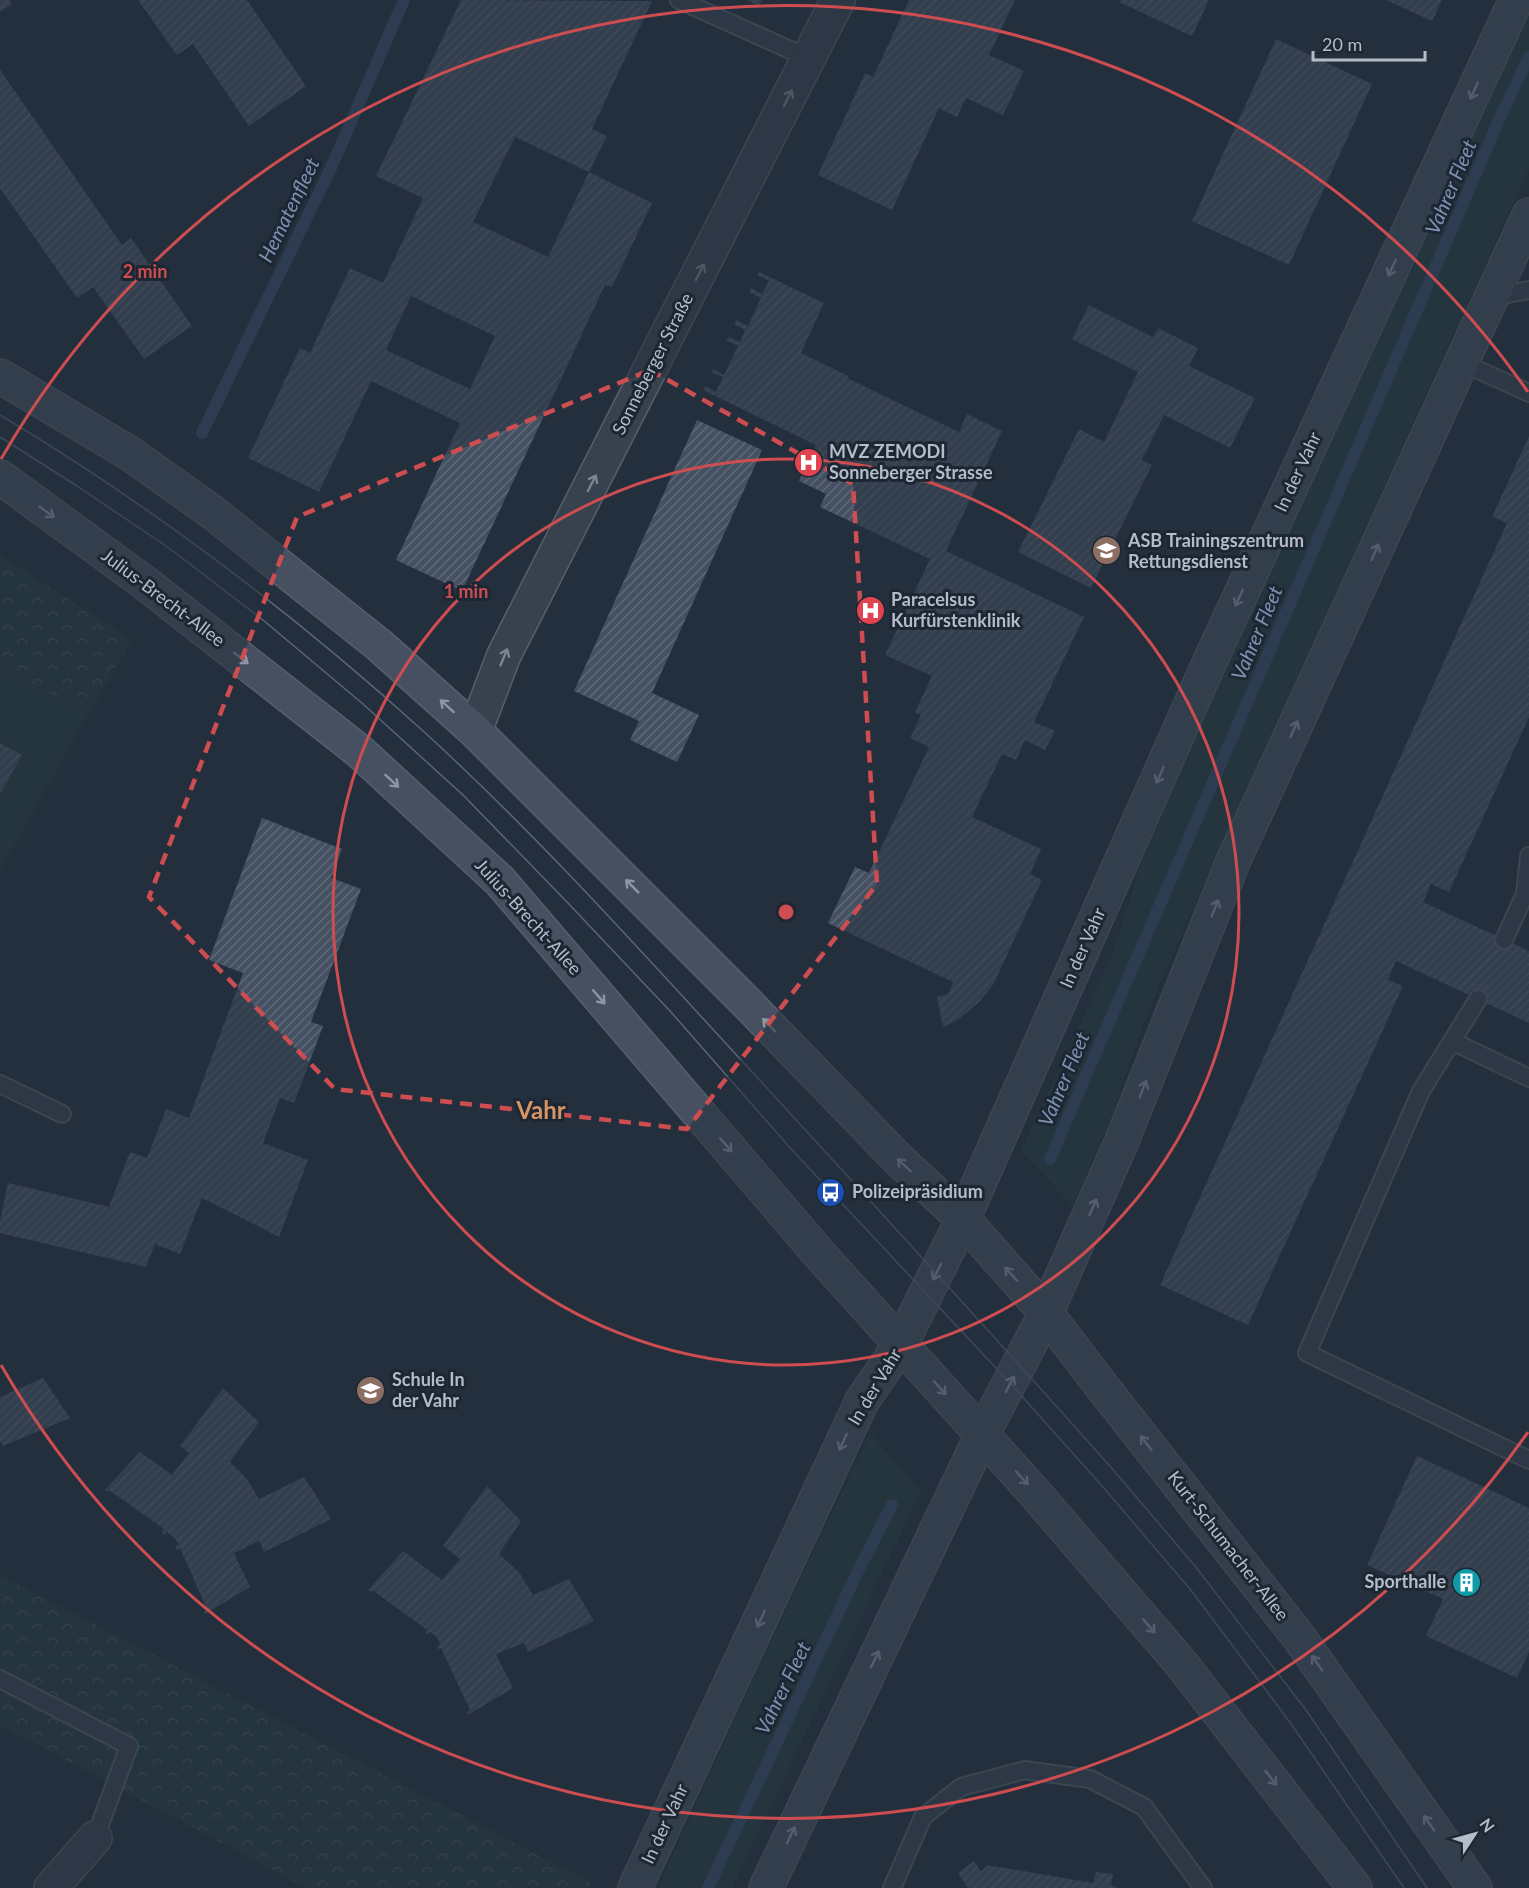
<svg xmlns="http://www.w3.org/2000/svg" width="1529" height="1888" font-family="Lato,sans-serif">
<defs>
<pattern id="forest-crowns" width="20" height="18" patternUnits="userSpaceOnUse" patternTransform="scale(1.5)"><rect width="20" height="18" fill="#263c3f"/><path d="M2 6a3 3 0 1 1 6 0M12 15a3 3 0 1 1 6 0" fill="none" stroke="#435659"/></pattern>
<pattern id="building-hatch" width="6" height="6" patternUnits="userSpaceOnUse" patternTransform="scale(1.5)"><rect width="6" height="6" fill="#455162"/><path d="M-1 1l2-2M0 6l6-6M5 7l2-2" fill="none" stroke="#5d6877"/></pattern>
</defs>
<rect width="100%" height="100%" fill="#242f3e"/>
<!-- green -->
<path fill="#263c3f" d="M1529,12V168L1214,861L1144,1021L1110,1120L1073,1206L1021,1151L1112,955L1150,835Z
M0,667L89,713L0,871Z
M870,1433L921,1491L732,1888H658L754,1677Z"/>
<!-- forest -->
<path fill="url(#forest-crowns)" d="M0,555L132,640L89,713L0,667Z
M0,1575L592,1883L589,1888H306L0,1725Z"/>
<g fill="none" stroke-linecap="round" stroke-linejoin="round">
<!-- stream -->
<path stroke="#394c67" stroke-width="12" d="M202,433L330,170L404,0
M1050,1159L1502,113L1529,57
M708,1888L859,1569L892,1505"/>
</g>
<!-- building -->
<path fill="url(#building-hatch)" fill-rule="evenodd" d="M0,0H9L12,4L0,12Z
M138,0H247L306,86L249,126L193,44L177,55Z
M461,0L652,1L592,129L607,136L589,172L515,137L473,222L548,257L589,172L652,203L612,287L605,285L462,591L396,560L460,423L371,381L319,492L248,458L300,348L310,353L350,268L383,283L423,198L376,176ZM411,296L495,336L470,389L386,350Z
M747,0H762L759,6Z
M909,0H1015L989,55L1024,71L1003,115L966,98L957,117L939,108L892,210L818,175L865,73L873,77Z
M1120,0H1209L1192,36L1119,2Z
M1386,0H1442L1432,21Z
M1276,39L1372,84L1289,265L1192,221Z
M0,70L122,245L131,238L192,326L144,359L93,287L77,298L0,188Z
M759,272L824,303L801,353L848,376L847,378L959,432L967,414L1002,431L946,551L1084,617L1034,722L1055,731L1045,750L1025,740L1016,760L1002,754L972,817L1041,849L1030,874L1042,880L993,985L979,1002L959,1019L943,1027L937,997L948,994L953,982L828,923L855,867L869,873L929,747L910,738L921,715L915,712L932,676L885,655L930,559L820,507L826,494L799,481L816,445L703,390L705,386L716,392L723,377L711,372L713,369L724,375L738,346L726,340L728,337L740,342L745,330L734,324L736,320L748,326L761,298L749,292L751,288L762,294L769,281L757,275Z
M1089,305L1153,337L1158,328L1198,348L1189,366L1255,398L1230,448L1164,415L1142,460L1152,465L1091,588L1018,552L1079,429L1104,442L1138,372L1072,339Z
M697,420L762,450L652,693L699,715L677,762L630,740L639,721L574,691Z
M1529,436V717L1449,892L1431,884L1423,902L1529,951V1023L1396,961L1388,980L1403,986L1248,1325L1160,1285L1507,523L1492,517Z
M0,743L22,755L0,794Z
M262,818L342,849L331,878L361,889L311,1022L323,1026L294,1103L280,1098L263,1143L308,1160L279,1237L202,1198L180,1254L155,1244L146,1267L0,1233V1221L8,1183L109,1207L130,1152L147,1158L166,1109L189,1118L243,973L209,960Z
M43,1378L70,1418L3,1446L0,1442V1397Z
M223,1388L259,1422L230,1462L247,1479L259,1499L304,1477L331,1519L264,1552L259,1541L234,1553L250,1587L205,1614L204,1611L207,1609L180,1548L177,1550L175,1546L179,1544L173,1537L167,1532L164,1535L162,1533L164,1529L109,1490L107,1492L105,1490L140,1452L172,1475L189,1453L180,1446Z
M1417,1456L1529,1508V1652L1517,1678L1426,1636L1443,1599L1367,1565Z
M487,1486L521,1521L499,1554L519,1572L533,1595L569,1579L594,1621L528,1652L524,1643L496,1654L513,1688L468,1715L467,1712L470,1710L441,1648L438,1649L437,1647L440,1644L437,1637L430,1632L427,1634L425,1632L427,1630L372,1590L371,1592L368,1590L403,1551L442,1580L460,1559L443,1546Z
M974,1861L981,1871L988,1865L1093,1883L1096,1872L1113,1874L1111,1885L1118,1888H968L958,1873Z"/>
<g fill="none" stroke-linecap="round" stroke-linejoin="round">
<defs>
<path id="lane" d="M679,0L808,58
M1491,297L1529,290
M1461,362L1529,393
M1504,940L1525,894L1529,856
M1478,999L1421,1091L1307,1353L1529,1460
M1452,1041L1529,1078
M0,1084L62,1114
M0,1679L129,1746L95,1838
M892,1888L923,1817L961,1787L1025,1770L1090,1779L1144,1807L1203,1888"/>
<path id="street" d="M475,731L504,655L838,0
M51,1888L95,1838"/>
<path id="secondary" d="M0,376L129,453L212,512L379,645L475,731L743,999L898,1159L963,1219L1046,1313L1100,1384L1298,1636L1475,1888
M0,477L145,583L359,751L500,881L821,1256L1033,1491L1180,1662L1355,1888
M635,1888L862,1401L901,1344L963,1219L1210,661L1516,0
M766,1888L982,1435L1046,1313L1121,1143L1232,864L1529,215"/>
</defs>
<!-- lane casing -->
<use href="#lane" stroke="#565f6c" stroke-width="20"/>
<!-- street casing -->
<use href="#street" stroke="#565f6c" stroke-width="36"/>
<!-- secondary casing -->
<use href="#secondary" stroke="#565f6c" stroke-width="36"/>
<!-- lane -->
<use href="#lane" stroke="#38414e" stroke-width="16"/>
<!-- street -->
<use href="#street" stroke="#38414e" stroke-width="33"/>
<!-- secondary -->
<use href="#secondary" stroke="#465061" stroke-width="33"/>
<!-- tram -->
<path stroke="#5a6575" stroke-width="1.5" d="M0,415C150,505 292,612 422,730C544,841 654,966 766,1087C883,1215 1000,1342 1115,1472L1195,1566L1306,1710L1427,1888
M0,437L77,486L169,548L263,620L363,704L463,795L567,902L670,1011L792,1150L1010,1383L1103,1487L1190,1589L1289,1721L1404,1888"/>
</g>
<!-- one-way arrows -->
<defs><path id="oneway-shaft" d="M-6 0H5M1.5-3L5.5 0L1.5 3" fill="none" stroke-width="1.6" stroke-linecap="round" stroke-linejoin="round" transform="scale(1.5)"/></defs>
<g stroke="#8e96a5">
<use href="#oneway-shaft" transform="translate(1474 91) rotate(115)"/>
<use href="#oneway-shaft" transform="translate(1392 268) rotate(115)"/>
<use href="#oneway-shaft" transform="translate(47 512) rotate(36)"/>
<use href="#oneway-shaft" transform="translate(1375 552) rotate(-66)"/>
<use href="#oneway-shaft" transform="translate(1239 598) rotate(115)"/>
<use href="#oneway-shaft" transform="translate(241 658) rotate(38)"/>
<use href="#oneway-shaft" transform="translate(447 706) rotate(-138)"/>
<use href="#oneway-shaft" transform="translate(1294 729) rotate(-66)"/>
<use href="#oneway-shaft" transform="translate(1160 775) rotate(114)"/>
<use href="#oneway-shaft" transform="translate(392 781) rotate(43)"/>
<use href="#oneway-shaft" transform="translate(632 886) rotate(-135)"/>
<use href="#oneway-shaft" transform="translate(1215 908) rotate(-68)"/>
<use href="#oneway-shaft" transform="translate(599 997) rotate(49)"/>
<use href="#oneway-shaft" transform="translate(769 1025) rotate(-134)"/>
<use href="#oneway-shaft" transform="translate(1143 1089) rotate(-68)"/>
<use href="#oneway-shaft" transform="translate(726 1145) rotate(49)"/>
<use href="#oneway-shaft" transform="translate(904 1165) rotate(-137)"/>
<use href="#oneway-shaft" transform="translate(1093 1207) rotate(-66)"/>
<use href="#oneway-shaft" transform="translate(937 1272) rotate(116)"/>
<use href="#oneway-shaft" transform="translate(1011 1274) rotate(-132)"/>
<use href="#oneway-shaft" transform="translate(1010 1384) rotate(-62)"/>
<use href="#oneway-shaft" transform="translate(940 1388) rotate(48)"/>
<use href="#oneway-shaft" transform="translate(843 1442) rotate(115)"/>
<use href="#oneway-shaft" transform="translate(1146 1443) rotate(-128)"/>
<use href="#oneway-shaft" transform="translate(1022 1478) rotate(48)"/>
<use href="#oneway-shaft" transform="translate(761 1619) rotate(115)"/>
<use href="#oneway-shaft" transform="translate(1149 1626) rotate(49)"/>
<use href="#oneway-shaft" transform="translate(875 1659) rotate(-64)"/>
<use href="#oneway-shaft" transform="translate(1317 1663) rotate(-125)"/>
<use href="#oneway-shaft" transform="translate(1271 1778) rotate(52)"/>
<use href="#oneway-shaft" transform="translate(1429 1823) rotate(-125)"/>
<use href="#oneway-shaft" transform="translate(791 1835) rotate(-64)"/>
</g>
<g stroke="#7c8592">
<use href="#oneway-shaft" transform="translate(788 98) rotate(-63)"/>
<use href="#oneway-shaft" transform="translate(700 272) rotate(-63)"/>
<use href="#oneway-shaft" transform="translate(592 483) rotate(-63)"/>
<use href="#oneway-shaft" transform="translate(504 657) rotate(-67)"/>
</g>
<!-- marked area -->
<path d="M0 0H1529V1888H0ZM650,370L853,484L877,884L687,1129L335,1089L149,897L297,517Z" fill="#242f3e" fill-opacity=".55" fill-rule="evenodd"/>
<path fill="none" stroke="#ce4d50" stroke-width="4.5" stroke-dasharray="12 8" stroke-linejoin="round" d="M650,370L853,484L877,884L687,1129L335,1089L149,897L297,517Z"/>
<!-- distance rings -->
<g fill="none" stroke="#ce4d50" stroke-width="3">
<circle cx="786" cy="912" r="453"/>
<path d="M1528 1432A906 906 0 0 1 1 1365M1 459A906 906 0 0 1 1528 392"/>
</g>
<!-- icons -->
<defs>
<symbol id="hospital-disc" viewBox="-11 -11 22 22"><circle r="9.5" fill="#e0444e" stroke="#1d2633"/><path d="M-5-5h3v3.5h4V-5h3V5h-3V1.5h-4V5h-3Z" fill="#fff"/></symbol>
<symbol id="school-disc" viewBox="-11 -11 22 22"><circle r="9.5" fill="#8d6e63" stroke="#1d2633"/><path d="M0-5L7-2L0 1L-7-2ZM-4 1L0 2.5L4 1V4Q0 6-4 4Z" fill="#fff"/></symbol>
<symbol id="bus-disc" viewBox="-11 -11 22 22"><circle r="9.5" fill="#1a4fb4" stroke="#1d2633"/><path d="M-5-6H5V4H4V6H2V4H-2V6H-4V4H-5ZM-3.5-4V0h7V-4ZM-3.5 1.2v1.5H-2V1.2ZM2 1.2v1.5H3.5V1.2Z" fill="#fff"/></symbol>
<symbol id="building-disc" viewBox="-11 -11 22 22"><circle r="9.5" fill="#0f9aa8" stroke="#1d2633"/><path d="M-4-6H4V6H1V3H-1V6H-4ZM-2.5-4.3h1.7v1.8h-1.7ZM.8-4.3h1.7v1.8H.8ZM-2.5-1h1.7V.8h-1.7ZM.8-1h1.7V.8H.8Z" fill="#fff"/></symbol>
</defs>
<g fill-rule="evenodd">
<use href="#hospital-disc" x="792" y="446" width="33" height="33"/>
<use href="#school-disc" x="1090" y="534" width="33" height="33"/>
<use href="#hospital-disc" x="854" y="594" width="33" height="33"/>
<use href="#bus-disc" x="814" y="1176" width="33" height="33"/>
<use href="#school-disc" x="354" y="1374" width="33" height="33"/>
<use href="#building-disc" x="1450" y="1566" width="33" height="33"/>
</g>
<g text-anchor="middle" stroke-width="6" stroke-linejoin="round" paint-order="stroke">
<!-- street labels -->
<g font-size="18" fill="#b4bcc9" stroke="#1d2633">
<text transform="translate(653 364) rotate(-63)" y="6">Sonneberger Straße</text>
<text transform="translate(1298 472) rotate(-65)" y="6">In der Vahr</text>
<text transform="translate(163 598) rotate(37)" y="6">Julius-Brecht-Allee</text>
<text transform="translate(528 917) rotate(48)" y="6">Julius-Brecht-Allee</text>
<text transform="translate(1083 948) rotate(-66)" y="6">In der Vahr</text>
<text transform="translate(875 1387) rotate(-59)" y="6">In der Vahr</text>
<text transform="translate(1228 1546) rotate(52)" y="6">Kurt-Schumacher-Allee</text>
<text transform="translate(665 1824) rotate(-65)" y="6">In der Vahr</text>
</g>
<!-- poi labels -->
<g font-size="18" font-weight="bold" fill="#b4bcc9" stroke="#1d2633" text-anchor="start">
<text x="829" y="458">MVZ ZEMODI<tspan x="829" dy="21">Sonneberger Strasse</tspan></text>
<text x="1128" y="547">ASB Trainingszentrum<tspan x="1128" dy="21">Rettungsdienst</tspan></text>
<text x="891" y="606">Paracelsus<tspan x="891" dy="21">Kurfürstenklinik</tspan></text>
<text x="852" y="1198">Polizeipräsidium</text>
<text x="392" y="1386">Schule In<tspan x="392" dy="21">der Vahr</tspan></text>
<text x="1446" y="1588" text-anchor="end">Sporthalle</text>
</g>
<!-- water labels -->
<g font-size="20" font-style="italic" fill="#7c92b1" stroke="#1d2633">
<text transform="translate(1451 187) rotate(-67)" y="7">Vahrer Fleet</text>
<text transform="translate(289 210) rotate(-64)" y="7">Hematenfleet</text>
<text transform="translate(1257 633) rotate(-67)" y="7">Vahrer Fleet</text>
<text transform="translate(1064 1079) rotate(-67)" y="7">Vahrer Fleet</text>
<text transform="translate(783 1688) rotate(-64)" y="7">Vahrer Fleet</text>
</g>
<!-- district labels -->
<g font-size="24" font-weight="bold" fill="#d59563" stroke="#1d2633">
<text x="541" y="1119">Vahr</text>
</g>
</g>
<circle cx="786" cy="912" r="9" fill="#ce4d50" stroke="#1d2633" stroke-width="3"/>
<g font-size="18" text-anchor="middle" font-weight="bold" fill="#ce4d50" stroke="#1d2633" stroke-width="6" stroke-linejoin="round" paint-order="stroke">
<text x="145" y="278">2 min</text>
<text x="466" y="598">1 min</text>
</g>
<!-- north arrow -->
<g transform="translate(1475 1834) rotate(54)" stroke="#1d2633" stroke-width="4.5" paint-order="stroke">
<path d="M0-4.5L10 22L0 15L-10 22Z" fill="#b4bcc9"/>
<text y="-9" font-size="16" font-weight="bold" text-anchor="middle" fill="#b4bcc9">N</text>
</g>
<!-- scale -->
<path d="M1313 51v9h112v-9" fill="none" stroke="#b4bcc9" stroke-width="3"/>
<text x="1322" y="51" font-size="18" fill="#b4bcc9" stroke="#1d2633" stroke-width="4.5" paint-order="stroke">20 m</text>
</svg>
